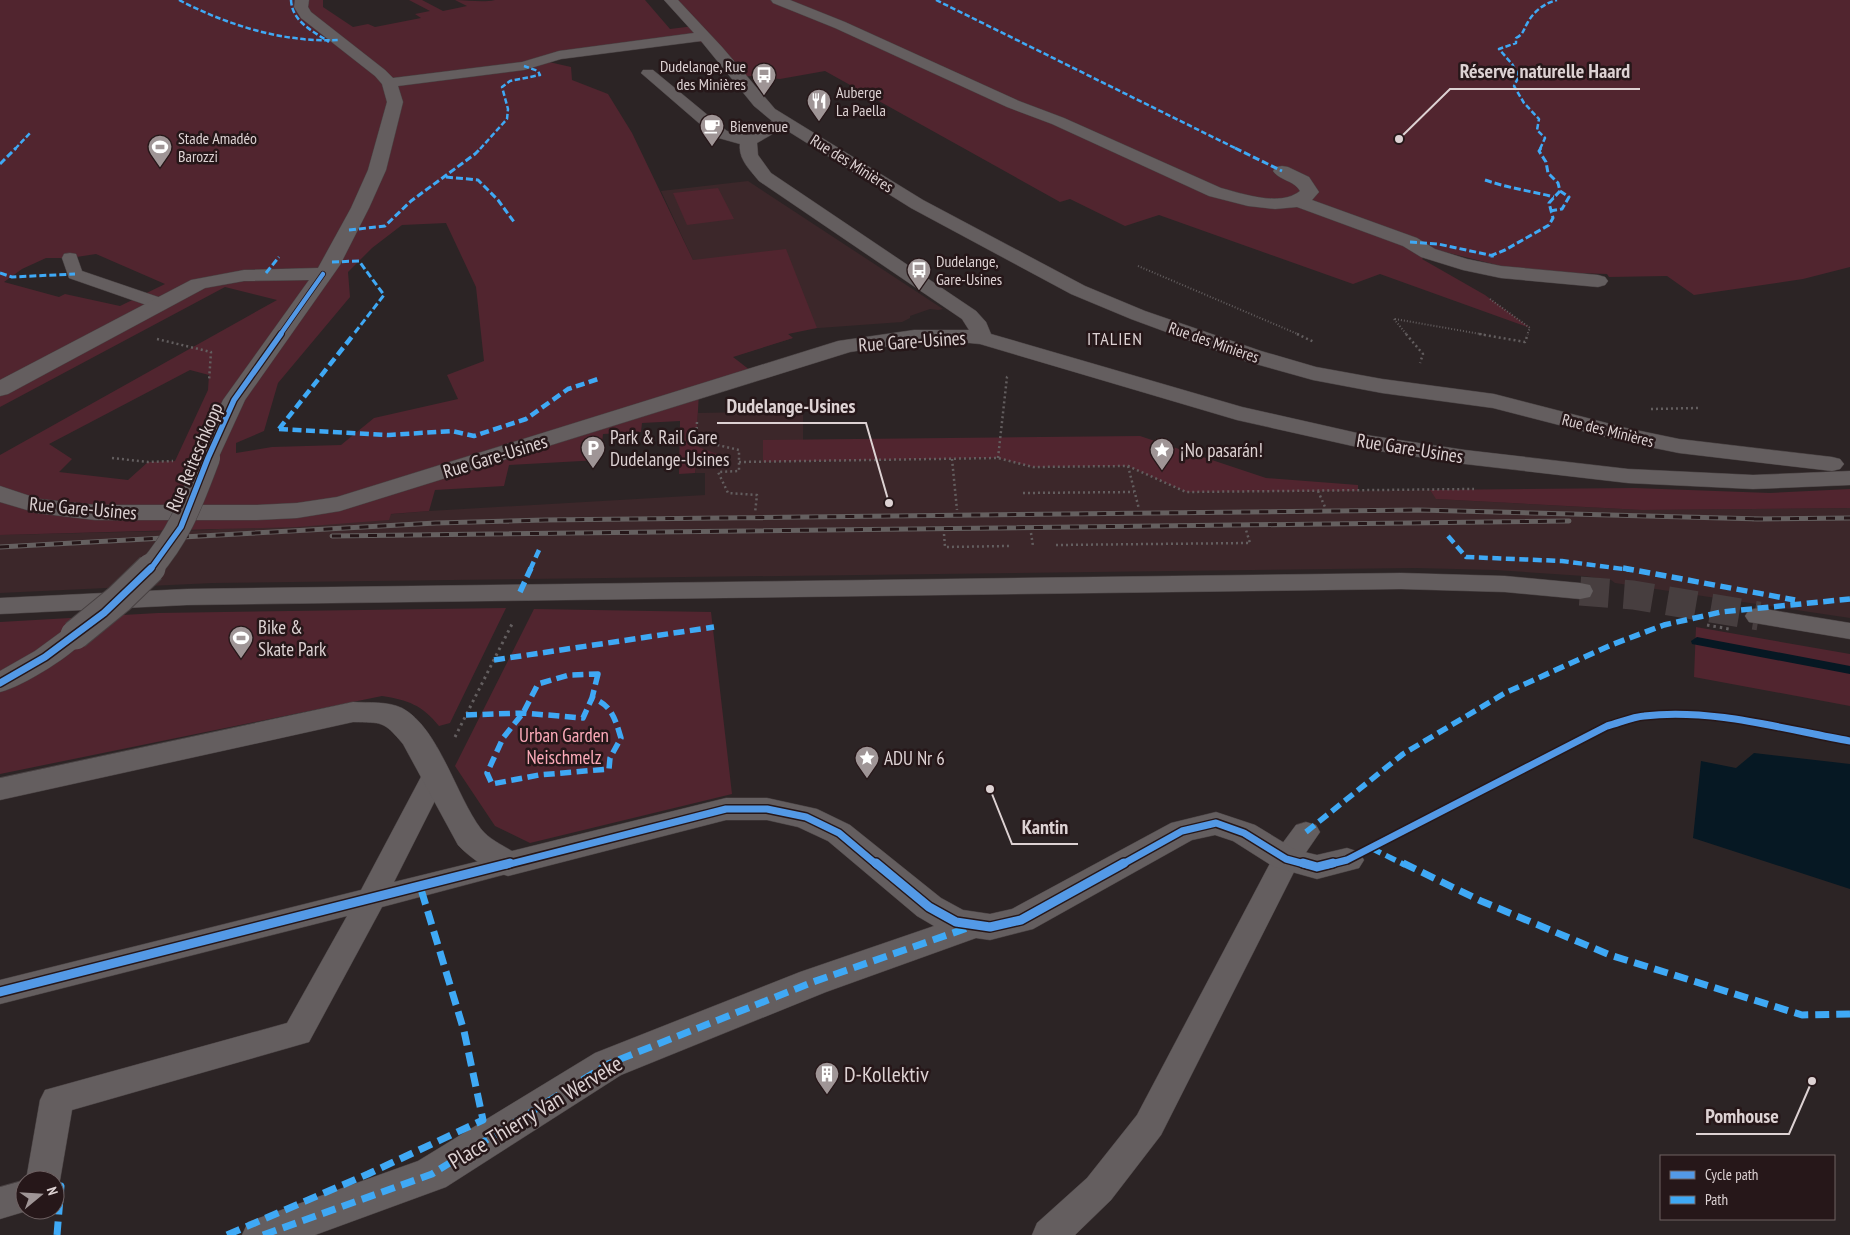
<svg xmlns="http://www.w3.org/2000/svg" width="1850" height="1235" font-family="'PT Sans Narrow',sans-serif">
<rect width="100%" height="100%" fill="#2c2425"/>
<!-- built -->
<path fill="#3c272a" d="M748,181L943,309L938,310L930,309L910,316V318L902,322L805,329L788,334L793,338L725,359L693,260L661,191Z
M803,411V440H763V462L998,458L1033,467L1128,466L1186,492L1430,490L1437,499L1642,510L1850,508V618L1615,583L1611,580L1584,576L1495,570L1415,568L213,583L0,593V535L208,530L429,511L705,495V473H695L696,461L717,460L696,446L698,413Z"/>
<!-- green -->
<path fill="#51252f" fill-rule="evenodd" d="M0,0H323V7L353,27L368,24L375,27L421,18L415,14L430,11L409,0H422L443,11L467,6L455,0C469,0 482,3 495,0H645L670,29L694,26L671,0H1850V267L1803,279L1694,295L1667,276L1609,277L1607,274L1547,272L1501,266L1433,249L1422,259L1485,295L1530,328L1380,274L1353,284L1159,215L1125,226L1070,199L1060,202L825,71L780,79L753,76L737,77L711,44L693,41L558,59L549,62L571,67L572,80L608,94L632,133L693,260L786,249L817,328L788,334L793,338L733,357L755,374L699,392L696,446L717,454L718,460L696,461L695,473L679,474L680,421L642,423L641,432L603,434L600,460L509,465L504,486L435,490L429,511L391,514L389,520L297,527L0,535V455L277,300L225,287L0,407ZM446,223L476,287L484,361L447,375L458,399L374,418L341,445L272,447L236,453V443L264,431L278,383L350,297L348,272L372,248L402,225ZM96,254L165,284L120,306L65,294L59,297L4,282L22,269L46,258H70ZM190,370L209,375L208,390L175,461L148,462L128,480L59,472L72,459L49,444Z
M718,188L734,219L687,225L673,193Z
M1140,436L1266,478L1358,485V491L1186,492L1128,466L1033,467L998,458L763,462V440Z
M1635,488L1770,493L1850,489V508L1642,510L1436,499L1430,490Z
M506,608L450,723L439,726C422,705 408,700 382,696L0,774V622L158,613Z
M534,609L711,612L732,794L530,843L495,826L455,766Z
M1696,627L1850,654V706L1694,677Z"/>
<!-- water -->
<path fill="#061823" d="M1754,753L1850,764V889L1693,838L1701,761L1736,768Z"/>
<g fill="none" stroke-linecap="round" stroke-linejoin="round">
<!-- stream -->
<path fill="#061823" fill-rule="evenodd" d="M1697,637L1850,666V674L1692,644L1691,641Z"/>
<!-- secondary-tunnel -->
<path stroke="#473e3f" stroke-width="29" stroke-dasharray="29 15" stroke-linecap="butt" d="M1580,591L1633,595L1759,616"/>
<defs>
<path id="lane" d="M70,253L76,254L82,271L167,300L170,304L167,308L161,309L155,308L69,278L62,258L64,254Z
M435,766L445,769L448,775L394,882L508,854L518,857L522,864L518,871L382,907L309,1042L72,1110L60,1180L55,1191V1180H26L40,1100L45,1090L287,1023L347,916L0,1004V980L361,890L422,775L425,769Z
M1306,822L1316,825L1320,832L1298,864L1161,1135L1111,1200L1075,1235H1032L1037,1223L1087,1178L1137,1115L1276,852L1296,825Z
M25,1180V1210H30L0,1219V1187Z"/>
<path id="street" d="M295,0H309L308,7L311,12L385,70L393,78L522,62L559,51L694,33L664,0H678L722,47L775,109L923,200L1085,286L1145,311L1261,351L1316,367L1382,379L1494,394L1626,428L1679,439L1832,457L1840,459L1844,464L1840,469L1832,471L1679,453L1625,442L1493,408L1382,393L1313,380L1245,361L1131,319L1071,294L911,208L783,128L757,143L758,155L771,173L976,311L986,322L991,334L1242,407L1366,435L1465,450L1628,469L1753,475L1850,471V485L1753,489L1628,483L1465,464L1366,449L1237,420L980,344L949,341L914,342L850,352L340,511L297,518L257,520H95L37,513L0,502V486L39,499L95,505H257L297,503L337,497L838,341L914,330H969L962,319L759,181C750,170 738,159 740,144L715,137L641,73L643,70H653L727,131L747,135L772,121L754,106L701,41L561,59L524,70L398,86L403,102L386,170L369,208L340,265L245,400L216,463L208,465L200,463L196,458L223,400L309,280L244,281L205,288L8,394L0,396V380L191,280L244,270L318,268L351,208L368,170L387,102L382,84L375,76L301,18L294,7Z
M771,0H790L845,22L1019,101L1064,118L1221,188C1244,194 1280,207 1300,191C1294,180 1280,181 1273,171L1276,167L1282,166L1288,167L1309,177L1319,192L1312,200L1417,238L1435,249L1467,259L1501,266L1598,275L1605,277L1608,281L1605,285L1598,287L1501,278L1463,270L1421,257L1403,246L1297,207L1275,209L1248,206L1209,196L1052,124L1007,107L835,28L773,3Z
M75,626L85,629L89,635C77,653 22,687 0,692V671L35,651L65,629Z
M353,702C369,703 387,701 402,708C439,728 456,796 481,829C489,839 502,845 512,851L726,798H767L817,809L850,825L941,898L963,910L990,914L1012,909L1171,823L1216,812L1255,825L1296,850L1317,855L1347,848L1359,852L1364,860L1359,868L1317,879L1274,867L1233,841L1215,835L1192,840L1033,929L990,940L976,938L826,992L621,1075L446,1187L315,1235H242L248,1222L418,1161L595,1053L800,972L934,926L917,916L828,841L798,827L767,820H726L508,876C490,871 471,859 458,845L403,744C383,720 382,723 353,722L0,800V778Z"/>
<path id="secondary" d="M1401,573L1505,576L1580,583L1590,585L1593,591L1590,597L1580,599L1505,592L1401,589L187,605L0,614V598L187,589Z
M1759,608L1850,623V639L1749,622L1745,616L1749,610Z"/>
</defs>
<!-- lane casing -->
<use href="#lane" stroke="#484142" stroke-width="1"/>
<!-- street casing -->
<use href="#street" stroke="#484142" stroke-width="1"/>
<!-- secondary casing -->
<use href="#secondary" stroke="#484142" stroke-width="1"/>
<!-- path-far2 -->
<path stroke="#635e5f" stroke-width="2" stroke-dasharray="1 2" stroke-linecap="butt" d="M1138,266L1300,335
M1490,299L1530,328L1527,335
M1394,319L1407,335
M1395,319L1486,335"/>
<!-- path-far1 -->
<path stroke="#635e5f" stroke-width="2.5" stroke-dasharray="2 3" stroke-linecap="butt" d="M1297,334L1314,342
M1406,334L1423,354L1420,363
M1479,334L1525,342L1528,334
M157,339L211,352L209,381
M1651,409L1698,408
M697,422L696,440L739,450V471L718,472L728,493L757,495L755,513
M112,458L148,462L173,461
M998,458L1007,377L1009,376
M952,459L957,510
M739,462L998,458L1033,467L1128,466L1186,492L1474,489
M1128,466L1139,509
M1318,491L1325,507
M1023,493L1134,492
M1031,533L1033,546
M944,534L945,547L1010,546
M1056,545L1250,543L1246,530"/>
<!-- path -->
<path stroke="#635e5f" stroke-width="3" stroke-dasharray="2.5 4" stroke-linecap="butt" d="M1707,625L1729,629
M455,737L513,622"/>
<!-- lane -->
<use href="#lane" fill="#645e5f" fill-rule="evenodd"/>
<!-- street -->
<use href="#street" fill="#645e5f" fill-rule="evenodd"/>
<!-- secondary -->
<use href="#secondary" fill="#645e5f" fill-rule="evenodd"/>
<defs>
<path id="rail" d="M1754,519L1850,518
M332,536L1569,521
M0,547L436,523L545,520L1418,510L1761,519"/>
</defs>
<!-- rail casing -->
<use href="#rail" stroke="#656060" stroke-width="5"/>
<!-- rail -->
<use href="#rail" stroke="#261719" stroke-width="3" stroke-dasharray="9" stroke-linecap="butt"/>
<defs>
<path id="street-bridge-far1" d="M149,570C181,533 191,502 208,458"/>
<path id="street-bridge" d="M75,635L119,599L151,568"/>
</defs>
<!-- street-bridge-far1 casing -->
<use href="#street-bridge-far1" stroke="#484142" stroke-width="25" stroke-linecap="butt"/>
<!-- street-bridge casing -->
<use href="#street-bridge" stroke="#484142" stroke-width="31" stroke-linecap="butt"/>
<!-- street-bridge-far1 -->
<use href="#street-bridge-far1" stroke="#645e5f" stroke-width="24"/>
<!-- street-bridge -->
<use href="#street-bridge" stroke="#645e5f" stroke-width="29"/>
<!-- quiet-far4 -->
<path stroke="#3fa9f5" stroke-width="2.5" stroke-dasharray="5.5 2.5" stroke-linecap="butt" d="M179,0C227,25 284,43 339,40
M291,0C292,22 313,31 329,42
M936,0L1237,149
M15,149L31,132
M480,149L507,119L508,109L502,87L510,81L540,75L538,71L524,66
M1540,149L1545,138L1537,130L1539,119L1524,103L1514,86L1519,76L1512,64L1499,49L1516,43V38C1524,34 1523,30 1528,22C1534,11 1545,3 1557,0"/>
<!-- quiet-far3 -->
<path stroke="#3fa9f5" stroke-width="3" stroke-dasharray="7 3" stroke-linecap="butt" d="M1235,148L1282,171
M1541,148L1539,151L1546,162L1548,173L1558,183L1560,191L1569,197L1562,209L1550,211
M0,164L16,148
M446,177L478,180L498,200L514,222
M1485,180C1508,188 1531,191 1554,197
M349,230L385,226L411,201L475,154L481,148
M1410,242L1438,244L1494,256
M1490,256L1505,250L1549,225L1553,218L1549,203L1560,191
M332,262L359,261L384,295L353,335
M0,273L12,277L75,274
M266,273L279,257"/>
<!-- quiet-far2 -->
<path stroke="#3fa9f5" stroke-width="4.5" stroke-dasharray="9 4.5" stroke-linecap="butt" d="M279,429L389,435L452,431L474,436L526,419L568,389L601,378
M279,429L354,334
M1448,536L1466,557L1562,561L1631,570
M530,570L539,550"/>
<!-- quiet-far1 -->
<path stroke="#3fa9f5" stroke-width="5.5" stroke-dasharray="11 5.5" stroke-linecap="butt" d="M1623,568L1795,600
M520,592L531,568
M494,660L714,627
M598,674L592,698C612,705 615,719 621,738L610,758L609,769L539,775L492,784L487,773L503,738L523,713L538,684L569,675Z
M466,715L523,713L583,718L592,698
M1306,832L1403,754L1505,693L1611,645L1664,625L1721,612L1850,599
M1371,848L1405,865"/>
<!-- quiet -->
<path stroke="#3fa9f5" stroke-width="7" stroke-dasharray="14 7" stroke-linecap="butt" d="M1403,863L1481,901L1610,955L1802,1015L1850,1014
M55,1188L61,1186L57,1235
M227,1235L368,1174L483,1120L464,1031L420,886
M263,1235L432,1174L608,1064L813,982L970,927"/>
<defs>
<path id="cycleway-far3" d="M280,335L323,274"/>
<path id="cycleway-far2" d="M150,570L181,527L208,458L234,400L281,334"/>
<path id="cycleway-far1" d="M0,683L45,657L104,613L151,568
M506,865L726,809H767L806,817L839,833L877,865
M1121,865L1182,831L1216,823L1244,833L1286,859L1308,865
M1327,865L1347,860L1607,726C1619,723 1632,717 1644,716C1712,708 1783,729 1850,741"/>
<path id="cycleway" d="M876,863L929,907L956,922L990,927L1021,920L1124,863
M1303,863L1317,867L1333,863
M0,992L510,863"/>
</defs>
<!-- cycleway-far3 casing -->
<use href="#cycleway-far3" stroke="#261719" stroke-width="6"/>
<!-- cycleway-far2 casing -->
<use href="#cycleway-far2" stroke="#261719" stroke-width="8"/>
<!-- cycleway-far1 casing -->
<use href="#cycleway-far1" stroke="#261719" stroke-width="10"/>
<!-- cycleway casing -->
<use href="#cycleway" stroke="#261719" stroke-width="12"/>
<!-- cycleway-far3 -->
<use href="#cycleway-far3" stroke="#5399e6" stroke-width="4.5"/>
<!-- cycleway-far2 -->
<use href="#cycleway-far2" stroke="#5399e6" stroke-width="5.5"/>
<!-- cycleway-far1 -->
<use href="#cycleway-far1" stroke="#5399e6" stroke-width="7"/>
<!-- cycleway -->
<use href="#cycleway" stroke="#5399e6" stroke-width="9"/>
</g>
<!-- icons -->
<defs>
<symbol id="bus-pin" viewBox="-11 -11 22 30"><path d="M0 17L-7.5 6A9.5 9.5 0 1 1 7.5 6Z" fill="#9f9596" stroke="#261719"/><path d="M-5-6H5V4H4V6H2V4H-2V6H-4V4H-5ZM-3.5-4V0h7V-4ZM-3.5 1.2v1.5H-2V1.2ZM2 1.2v1.5H3.5V1.2Z" fill="#fff"/></symbol>
<symbol id="restaurant-pin" viewBox="-11 -11 22 30"><path d="M0 17L-7.5 6A9.5 9.5 0 1 1 7.5 6Z" fill="#9f9596" stroke="#261719"/><path d="M-5-6h1v4h1v-4h1v4h1v-4h1v5L-1.5 .5V6h-2V.5L-5-1ZM5-6V6H3V1.5H1.5Q1.5-4 5-6Z" fill="#fff"/></symbol>
<symbol id="cafe-pin" viewBox="-11 -11 22 30"><path d="M0 17L-7.5 6A9.5 9.5 0 1 1 7.5 6Z" fill="#9f9596" stroke="#261719"/><path d="M-5.5-4.5H6V0H3Q3 3.5 0 3.5H-2.5Q-5.5 3.5-5.5 0ZM3-3.2v2h1.7v-2ZM-6 4.5H4V6H-6Z" fill="#fff"/></symbol>
<symbol id="stadium-pin" viewBox="-11 -11 22 30"><path d="M0 17L-7.5 6A9.5 9.5 0 1 1 7.5 6Z" fill="#9f9596" stroke="#261719"/><path d="M0-5a6.5 5 0 1 0 0 10a6.5 5 0 1 0 0-10ZM-3.5-1.8h7v3.6h-7Z" fill="#fff"/></symbol>
<symbol id="parking-pin" viewBox="-11 -11 22 30"><path d="M0 17L-7.5 6A9.5 9.5 0 1 1 7.5 6Z" fill="#9f9596" stroke="#261719"/><path d="M-3.5-5.5H1a3.5 3.5 0 0 1 0 7H-1V5.5H-3.5ZM-1-3.4V-.6H.8a1.4 1.4 0 0 0 0-2.8Z" fill="#fff"/></symbol>
<symbol id="sight-pin" viewBox="-11 -11 22 30"><path d="M0 17L-7.5 6A9.5 9.5 0 1 1 7.5 6Z" fill="#9f9596" stroke="#261719"/><path d="M0-6L1.8-2.2L6-1.7L2.9 1.2L3.7 5.4L0 3.3L-3.7 5.4L-2.9 1.2L-6-1.7L-1.8-2.2Z" fill="#fff"/></symbol>
<symbol id="building-pin" viewBox="-11 -11 22 30"><path d="M0 17L-7.5 6A9.5 9.5 0 1 1 7.5 6Z" fill="#9f9596" stroke="#261719"/><path d="M-4-6H4V6H1V3H-1V6H-4ZM-2.5-4.3h1.7v1.8h-1.7ZM.8-4.3h1.7v1.8H.8ZM-2.5-1h1.7V.8h-1.7ZM.8-1h1.7V.8H.8Z" fill="#fff"/></symbol>
</defs>
<g fill-rule="evenodd">
<use href="#bus-pin" x="750" y="61" width="28" height="38"/>
<use href="#restaurant-pin" x="805" y="87" width="28" height="38"/>
<use href="#cafe-pin" x="698" y="112" width="28" height="38"/>
<use href="#stadium-pin" x="146" y="133" width="28" height="38"/>
<use href="#bus-pin" x="905" y="256" width="28" height="38"/>
<use href="#parking-pin" x="579" y="434" width="28" height="38"/>
<use href="#sight-pin" x="1148" y="436" width="28" height="38"/>
<use href="#stadium-pin" x="227" y="624" width="28" height="38"/>
<use href="#sight-pin" x="853" y="744" width="28" height="38"/>
<use href="#building-pin" x="813" y="1060" width="28" height="38"/>
</g>
<g text-anchor="middle" stroke-width="5" stroke-linejoin="round" paint-order="stroke">
<!-- far-poi labels -->
<g font-size="16" fill="#ddd2d3" stroke="#261719" text-anchor="start">
<text x="746" y="72" text-anchor="end">Dudelange, Rue<tspan x="746" dy="18">des Minières</tspan></text>
<text x="836" y="98">Auberge<tspan x="836" dy="18">La Paella</tspan></text>
<text x="730" y="132">Bienvenue</text>
<text x="178" y="144">Stade Amadéo<tspan x="178" dy="18">Barozzi</tspan></text>
<text x="936" y="267">Dudelange,<tspan x="936" dy="18">Gare-Usines</tspan></text>
</g>
<!-- far-street labels -->
<g font-size="16" fill="#ddd2d3" stroke="#261719">
<text transform="translate(852 163) rotate(32)" y="6">Rue des Minières</text>
<text transform="translate(1214 342) rotate(19)" y="6">Rue des Minières</text>
<text transform="translate(1608 430) rotate(14)" y="6">Rue des Minières</text>
</g>
<!-- far-quarter labels -->
<g font-size="18" letter-spacing="1" fill="#ddd2d3" stroke="#261719">
<text x="1115" y="345">ITALIEN</text>
</g>
<!-- street labels -->
<g font-size="19" fill="#ddd2d3" stroke="#261719">
<text transform="translate(912 341) rotate(-4)" y="7">Rue Gare-Usines</text>
<text transform="translate(1410 448) rotate(9)" y="7">Rue Gare-Usines</text>
<text transform="translate(495 456) rotate(-17)" y="7">Rue Gare-Usines</text>
<text transform="translate(194 457) rotate(-67)" y="7">Rue Reiteschkopp</text>
<text transform="translate(83 508) rotate(5)" y="7">Rue Gare-Usines</text>
</g>
<!-- poi labels -->
<g font-size="19" fill="#ddd2d3" stroke="#261719" text-anchor="start">
<text x="610" y="444">Park &amp; Rail Gare<tspan x="610" dy="22">Dudelange-Usines</tspan></text>
<text x="1180" y="457">¡No pasarán!</text>
<text x="258" y="634">Bike &amp;<tspan x="258" dy="22">Skate Park</tspan></text>
<text x="884" y="765">ADU Nr 6</text>
</g>
<!-- park labels -->
<g font-size="19" fill="#fcaab9" stroke="#261719">
<text x="564" y="742">Urban Garden<tspan x="564" dy="22">Neischmelz</tspan></text>
</g>
<!-- near-poi labels -->
<g font-size="22" fill="#ddd2d3" stroke="#261719" text-anchor="start">
<text x="844" y="1082">D-Kollektiv</text>
</g>
<!-- near-street labels -->
<g font-size="22" fill="#ddd2d3" stroke="#261719">
<text transform="translate(535 1112) rotate(-31)" y="8">Place Thierry Van Werveke</text>
</g>
</g>
<!-- callouts -->
<path fill="none" stroke="#ddd2d3" stroke-width="2" d="M1399 139L1450 89H1640M889 503L866 423H717M990 789L1012 844H1078M1812 1081L1789 1134H1696"/>
<g fill="#ddd2d3" stroke="#261719" stroke-width="2">
<circle cx="1399" cy="139" r="5"/>
<circle cx="889" cy="503" r="5"/>
<circle cx="990" cy="789" r="5"/>
<circle cx="1812" cy="1081" r="5"/>
</g>
<g font-size="20" text-anchor="middle" font-weight="bold" fill="#ddd2d3" stroke="#261719" stroke-width="5" stroke-linejoin="round" paint-order="stroke">
<text x="1545" y="78">Réserve naturelle Haard</text>
<text x="791" y="413">Dudelange-Usines</text>
<text x="1045" y="834">Kantin</text>
<text x="1742" y="1123">Pomhouse</text>
</g>
<!-- legend -->
<rect x="1660" y="1155" width="175" height="65" fill="#261719" stroke="#6f6263"/>
<rect x="1670" y="1171" width="25" height="8" fill="#5399e6" stroke="#6f6263"/>
<text x="1705" y="1180" font-size="15" fill="#ddd2d3">Cycle path</text>
<rect x="1670" y="1196" width="25" height="8" fill="#3fa9f5" stroke="#6f6263"/>
<text x="1705" y="1205" font-size="15" fill="#ddd2d3">Path</text>
<!-- north arrow -->
<g transform="translate(40 1195) rotate(72)"><circle r="24" fill="#261719" stroke="#6f6263"/>
<path d="M0-4L9 19L0 12L-9 19Z" fill="#9f9596"/>
<text y="-8" font-size="14" font-weight="bold" text-anchor="middle" fill="#ddd2d3">N</text>
</g>
</svg>
